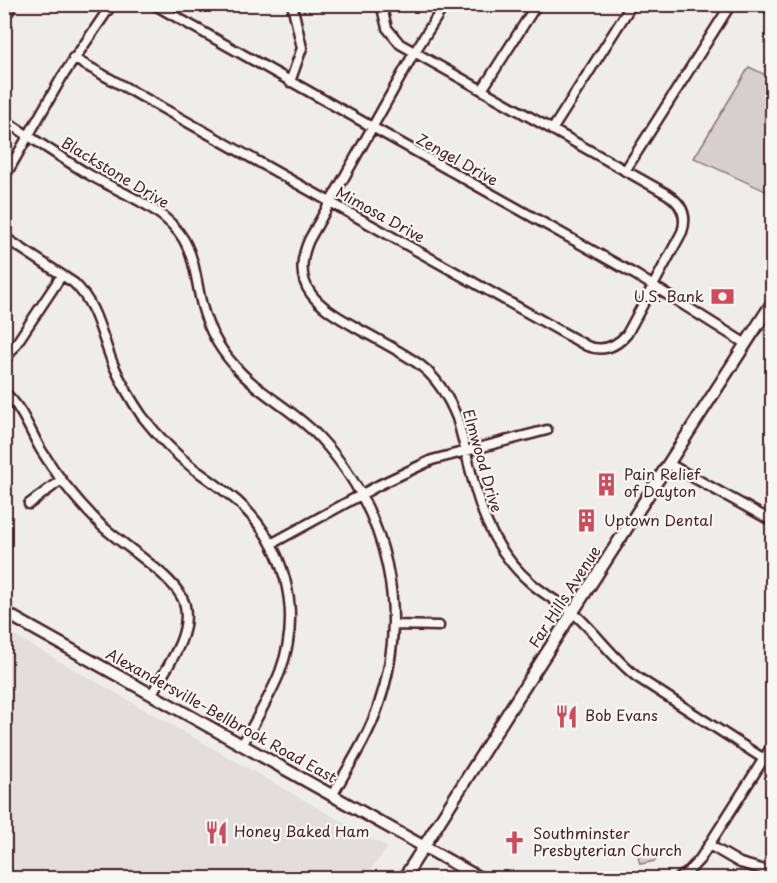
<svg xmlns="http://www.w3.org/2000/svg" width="777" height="883" font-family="'Playpen Sans',sans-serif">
<rect width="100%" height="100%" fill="#efedea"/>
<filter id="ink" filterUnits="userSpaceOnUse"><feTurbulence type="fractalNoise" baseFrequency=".0167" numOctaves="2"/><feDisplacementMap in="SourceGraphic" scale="12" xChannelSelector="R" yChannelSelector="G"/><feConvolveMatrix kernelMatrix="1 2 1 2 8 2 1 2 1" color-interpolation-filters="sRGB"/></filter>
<g filter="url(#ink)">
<!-- built -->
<path fill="#e3dedc" d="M4,630H5L388,848L370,870L329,878H5Z"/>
<!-- green -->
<path fill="#d7cfce" stroke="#90777c" stroke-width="1.5" d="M749,67L772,78V194L694,158Z
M643,850L656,859L655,861L640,864L638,856Z"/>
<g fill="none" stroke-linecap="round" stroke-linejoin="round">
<defs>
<path id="minor" d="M153,4L636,275L746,344
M445,4L414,53L309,240C288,288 320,307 357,328C378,340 401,351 420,365C438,379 449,398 457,418C475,480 478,537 531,583C546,596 564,605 579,618C599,637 615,660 637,677L764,759
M763,4L772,10
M4,14L9,11V4
M73,58L587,346C603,352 616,347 627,334L682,232C688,215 681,203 667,194L400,44L387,28L381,4
M290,82L302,48L292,4
M482,90L537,4
M4,120C32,138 60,157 88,174C120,193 165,207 184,240C194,258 196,278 200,297C205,322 217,346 234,365C258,394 295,410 320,438C388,511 411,613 378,707C367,739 348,767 332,796
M552,130L632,4
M625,171L731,4
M4,178L62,77L112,4
M4,237L74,283C97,305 101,335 113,364C121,382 131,400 142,416C157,435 174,453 193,468C208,479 223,489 237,501C285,544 303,611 280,672C270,697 255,721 242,745
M4,362L62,275
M4,392C22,407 30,431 41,450C58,478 78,502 101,525C123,546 180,579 185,606C191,638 166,667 152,694
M669,464L772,521
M29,504L61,480
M271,544L379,485L432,460L547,430
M393,625L439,626
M709,845L740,863L772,872
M679,878L687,873L700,859L772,746"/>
<path id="major" d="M4,612L480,878
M404,878L511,708L772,303"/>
</defs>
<!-- minor casing -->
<use href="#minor" stroke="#4a1f2b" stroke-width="13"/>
<!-- major casing -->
<use href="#major" stroke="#4a1f2b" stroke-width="15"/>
<!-- minor -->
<use href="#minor" stroke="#f6f6f2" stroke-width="8"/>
<!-- major -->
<use href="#major" stroke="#f6f6f2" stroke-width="10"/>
</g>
</g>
<!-- icons -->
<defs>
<symbol id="bank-bare" viewBox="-9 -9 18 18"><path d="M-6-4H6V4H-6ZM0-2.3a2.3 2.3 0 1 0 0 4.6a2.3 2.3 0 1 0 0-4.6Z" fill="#d1495b" stroke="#f6f6f2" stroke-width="2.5" paint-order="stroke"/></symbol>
<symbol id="building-bare" viewBox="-9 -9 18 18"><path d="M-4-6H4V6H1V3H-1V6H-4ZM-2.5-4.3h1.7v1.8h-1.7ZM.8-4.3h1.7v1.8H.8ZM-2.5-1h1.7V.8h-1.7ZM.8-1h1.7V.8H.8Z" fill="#d1495b" stroke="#f6f6f2" stroke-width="2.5" paint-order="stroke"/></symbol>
<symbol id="restaurant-bare" viewBox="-9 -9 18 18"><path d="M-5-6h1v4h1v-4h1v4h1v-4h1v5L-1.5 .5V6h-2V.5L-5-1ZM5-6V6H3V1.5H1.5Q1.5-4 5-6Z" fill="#d1495b" stroke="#f6f6f2" stroke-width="2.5" paint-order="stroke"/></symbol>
<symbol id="church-bare" viewBox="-9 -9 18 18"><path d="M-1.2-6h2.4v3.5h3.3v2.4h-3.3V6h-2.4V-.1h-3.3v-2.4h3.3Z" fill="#d1495b" stroke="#f6f6f2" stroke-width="2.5" paint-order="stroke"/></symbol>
</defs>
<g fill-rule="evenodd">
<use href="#bank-bare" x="706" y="280" width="33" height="33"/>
<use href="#building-bare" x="590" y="468" width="33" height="33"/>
<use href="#building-bare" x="570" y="504" width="33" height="33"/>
<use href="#restaurant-bare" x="550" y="700" width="33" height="33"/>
<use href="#restaurant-bare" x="200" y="816" width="33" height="33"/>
<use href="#church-bare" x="498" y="826" width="33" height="33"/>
</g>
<g text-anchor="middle" stroke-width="4.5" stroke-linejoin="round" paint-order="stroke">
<!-- street labels -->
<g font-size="15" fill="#4a1f2b" stroke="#f6f6f2">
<text transform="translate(457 160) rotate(29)" y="5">Zengel Drive</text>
<text transform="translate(115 173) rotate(31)" y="5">Blackstone Drive</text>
<text transform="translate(380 215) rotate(29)" y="5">Mimosa Drive</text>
<text transform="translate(482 461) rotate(74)" y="5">Elmwood Drive</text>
<text transform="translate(565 597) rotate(-57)" y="5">Far Hills Avenue</text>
<text transform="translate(221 716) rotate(29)" y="5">Alexandersville-Bellbrook Road East</text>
</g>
<!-- poi labels -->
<g font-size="15" fill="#4a1f2b" stroke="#f6f6f2" text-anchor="start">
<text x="704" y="302" text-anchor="end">U.S. Bank</text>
<text x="624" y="480">Pain Relief<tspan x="624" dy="17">of Dayton</tspan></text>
<text x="604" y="526">Uptown Dental</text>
<text x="585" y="721">Bob Evans</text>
<text x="234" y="837">Honey Baked Ham</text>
<text x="533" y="839">Southminster<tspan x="533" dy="17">Presbyterian Church</tspan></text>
</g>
</g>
<!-- margin -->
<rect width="777" height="883" fill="none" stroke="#f6f6f2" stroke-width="24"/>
<rect x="12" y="12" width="753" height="859" fill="none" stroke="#4a1f2b" stroke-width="2" filter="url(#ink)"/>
</svg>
